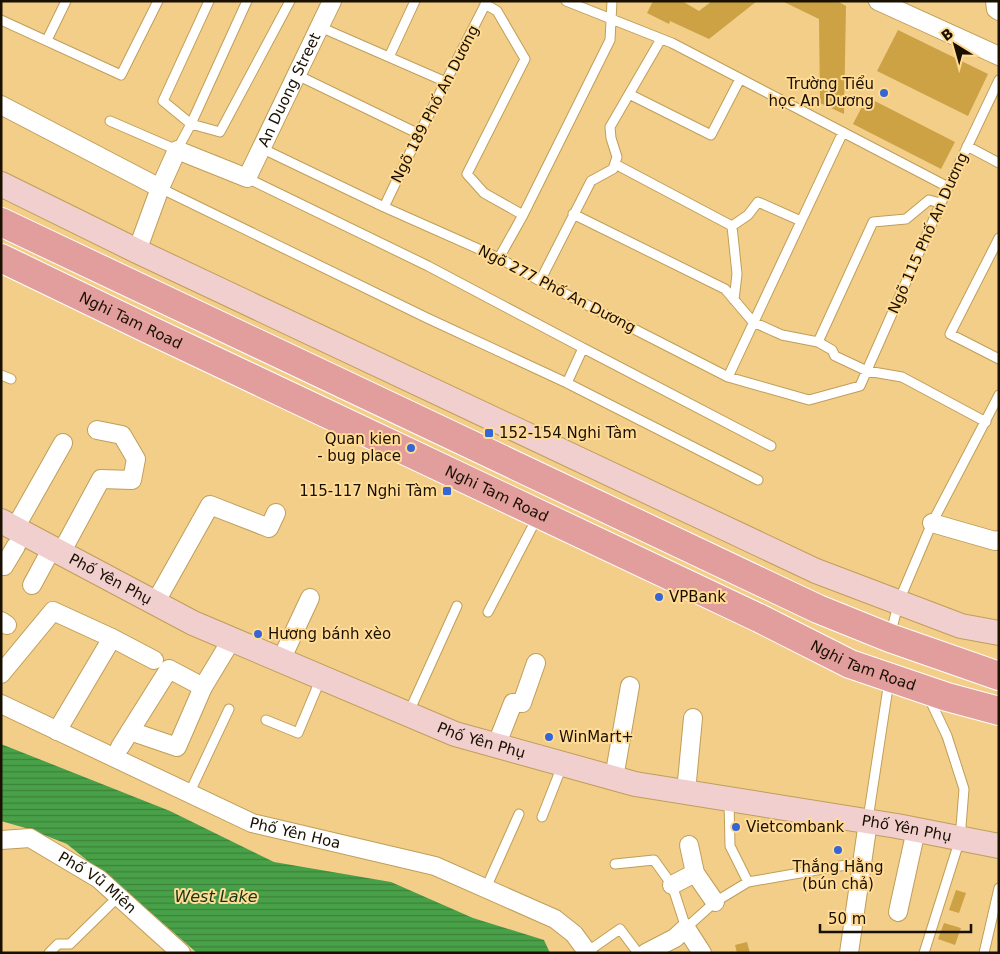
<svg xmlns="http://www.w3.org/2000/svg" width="1000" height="954" font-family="'DejaVu Sans',sans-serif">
<defs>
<pattern id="water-rules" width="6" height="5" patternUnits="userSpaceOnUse" patternTransform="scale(1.25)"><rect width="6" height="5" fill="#48a148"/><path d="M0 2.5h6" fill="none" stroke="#3b823a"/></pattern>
</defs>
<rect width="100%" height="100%" fill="#f2ce89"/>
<!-- water -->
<path fill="url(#water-rules)" d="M1,744L170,811L274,862L391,882L473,918L544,940L550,953H197L141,904L67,844L29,829L1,821Z"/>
<!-- building -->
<path fill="#cda244" d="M653,1H682L699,11L712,1H757L709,39L670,21L669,24L647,13Z
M782,1H837L846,6L844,114L820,103L819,19Z
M898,30L988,74L968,116L877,71Z
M867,97L955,142L941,169L853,124Z
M956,890L966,893L959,913L949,910Z
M944,923L961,928L955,945L938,939Z
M747,942L750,953H737L735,945Z"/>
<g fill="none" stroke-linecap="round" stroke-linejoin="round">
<defs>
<path id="lane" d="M209,1L163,101L191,124L247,1
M566,1L672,43L948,187
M485,4L497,11L525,59L467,174L484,193L523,215
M1,20L121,75L158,1
M320,27L446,82
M47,40L66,1
M389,57L415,1
M297,75L419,134
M629,94L711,135L740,79
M110,121L177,150L191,124L220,132L290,1
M967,146L999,163
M261,148L384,207L499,258L540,281L728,377L809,400L860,386L948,187L999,80
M615,164L732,226L748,215L758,202L801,221
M247,178L428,266L583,348L567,383
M160,188L427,318L567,383L758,480
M384,207L419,134L487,1
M573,214L725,289L753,322L782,335L818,342L832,350L835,356L867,371L902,377L986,422
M732,226L737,274L734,300
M999,238L950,334L999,359
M499,258L523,215L610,40L612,1
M540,281L591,181L613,169L617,157L611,138L610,127L661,39
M818,342L873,222L906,219L929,200L940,203
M583,348L771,446
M1,375L11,379
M728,377L843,132
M488,612L538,516
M890,636L899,601L932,523L999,395
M408,714L457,606
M266,720L298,733L321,678
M189,794L229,709
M729,801L730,846L748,882
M542,817L562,766
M868,819L889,681
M615,864L654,860L672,885L686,928L715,902L748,882L863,862
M486,888L519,814
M587,952L620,929L638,953
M49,953L58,944H70L119,896
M924,953L960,839L964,789L947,736L929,698
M984,953L999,888"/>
<g id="street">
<path d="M878,1L999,56"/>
<path d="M995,1L996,9L999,11"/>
<path d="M1,105L160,188"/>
<path id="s1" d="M137,251L160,188L177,150L247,178L332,1"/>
<path d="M932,523L995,541L999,540"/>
<path d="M15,528L63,443"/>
<path d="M61,553L101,479L132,480L136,459L122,435L97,430"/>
<path d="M1,566H4L16,546"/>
<path d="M32,585L52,548"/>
<path d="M155,603L210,505L269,528L276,513"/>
<path d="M1,621L7,625"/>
<path d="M281,660L310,598"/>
<path d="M1,674L53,611L112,638L154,660"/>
<path id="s2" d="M1,704L252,823L435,866L555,919L574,934L588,953"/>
<path d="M57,731L112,638"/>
<path d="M130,731L177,747L203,687L232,639"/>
<path d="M496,746L513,703H522L536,663"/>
<path d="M120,747L169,669L203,687"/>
<path d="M614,778L630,686"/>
<path d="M686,792L693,718"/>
<path id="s3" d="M1,840L30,838L99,879L181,953"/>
<path d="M689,845L695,873L715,902"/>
<path d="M672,885L695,873"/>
<path d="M898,912L916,830"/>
<path d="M646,953L675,938L686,928L702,953"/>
<path d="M849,953L868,822"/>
</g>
<g id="secondary">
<path d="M1,184L137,251L816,571L961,626L999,633"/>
<path id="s4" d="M1,521L193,623L455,734L635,784L897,826L999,846"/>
</g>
<g id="primary">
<path d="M1,222L818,609L890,638L999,676"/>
<path id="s5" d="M1,258L150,330L759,618L850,664L947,697L999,711"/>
</g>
</defs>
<!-- lane casing -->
<use href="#lane" stroke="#c09e59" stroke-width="11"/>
<!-- street casing -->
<use href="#street" stroke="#c09e59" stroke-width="20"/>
<!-- secondary casing -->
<use href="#secondary" stroke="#c09e59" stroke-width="26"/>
<!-- primary casing -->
<use href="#primary" stroke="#fff" stroke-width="30"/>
<!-- lane -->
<use href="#lane" stroke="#fff" stroke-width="9"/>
<!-- street -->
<use href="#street" stroke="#fff" stroke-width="18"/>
<!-- secondary -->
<use href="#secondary" stroke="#f0cfce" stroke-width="24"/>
<!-- primary -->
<use href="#primary" stroke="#e29e9d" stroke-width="28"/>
</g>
<!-- markers -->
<g fill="#3566d6" stroke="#ffdb95" stroke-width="2">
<circle cx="884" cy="93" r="5"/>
<rect x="484" y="428" width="10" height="10" rx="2.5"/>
<circle cx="411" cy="448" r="5"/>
<rect x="442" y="486" width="10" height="10" rx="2.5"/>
<circle cx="659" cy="597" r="5"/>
<circle cx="258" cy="634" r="5"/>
<circle cx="549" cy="737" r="5"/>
<circle cx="736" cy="827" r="5"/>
<circle cx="838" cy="850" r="5"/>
</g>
<g text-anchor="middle" stroke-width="4" stroke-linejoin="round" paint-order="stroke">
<!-- poi labels -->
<g font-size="15" fill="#1a1000" stroke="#ffdb95" text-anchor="start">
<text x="874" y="89" text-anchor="end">Trường Tiểu<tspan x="874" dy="17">học An Dương</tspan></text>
<text x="499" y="438">152-154 Nghi Tàm</text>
<text x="401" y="444" text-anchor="end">Quan kien<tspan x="401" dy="17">- bug place</tspan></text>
<text x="437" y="496" text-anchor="end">115-117 Nghi Tàm</text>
<text x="669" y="602">VPBank</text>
<text x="268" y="639">Hương bánh xèo</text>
<text x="559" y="742">WinMart+</text>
<text x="746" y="832">Vietcombank</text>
<text x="838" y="872" text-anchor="middle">Thắng Hằng<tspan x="838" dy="17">(bún chả)</tspan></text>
</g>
<!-- street labels -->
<g font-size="15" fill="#1a1000" stroke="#ffdb95">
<text dy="5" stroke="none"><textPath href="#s1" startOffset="282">An Duong Street</textPath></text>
<text transform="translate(435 104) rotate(-63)" y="5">Ngõ 189 Phố An Dương</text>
<text transform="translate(928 233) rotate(-66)" y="5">Ngõ 115 Phố An Dương</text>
<text transform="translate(557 289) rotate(27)" y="5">Ngõ 277 Phố An Dương</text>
<text dy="5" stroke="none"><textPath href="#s5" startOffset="144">Nghi Tam Road</textPath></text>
<text dy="5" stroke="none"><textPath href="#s5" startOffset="549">Nghi Tam Road</textPath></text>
<text dy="5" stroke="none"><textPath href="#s4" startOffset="124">Phố Yên Phụ</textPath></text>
<text dy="5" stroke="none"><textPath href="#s5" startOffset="954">Nghi Tam Road</textPath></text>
<text dy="5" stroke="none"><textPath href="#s4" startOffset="529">Phố Yên Phụ</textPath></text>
<text dy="5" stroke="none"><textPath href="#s4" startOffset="964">Phố Yên Phụ</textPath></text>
<text dy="5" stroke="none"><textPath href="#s2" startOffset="322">Phố Yên Hoa</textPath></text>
<text dy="5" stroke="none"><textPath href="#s3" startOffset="110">Phố Vũ Miên</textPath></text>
</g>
<!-- water labels -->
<g font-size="16" font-style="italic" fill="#133714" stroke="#ffdb95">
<text x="216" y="902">West Lake</text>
</g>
</g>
<!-- border -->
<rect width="1000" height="954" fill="none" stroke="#1a1000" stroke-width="5"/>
<!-- north arrow -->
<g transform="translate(955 45) rotate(323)" stroke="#ffdb95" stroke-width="4" paint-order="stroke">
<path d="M0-4L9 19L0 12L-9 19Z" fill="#1a1000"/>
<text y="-8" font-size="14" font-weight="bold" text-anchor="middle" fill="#1a1000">B</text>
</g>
<!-- scale -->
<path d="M820 924v8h151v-8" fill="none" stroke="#1a1000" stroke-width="2.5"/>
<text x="828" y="924" font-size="15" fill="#1a1000" stroke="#ffdb95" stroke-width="4" paint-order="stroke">50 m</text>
</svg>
